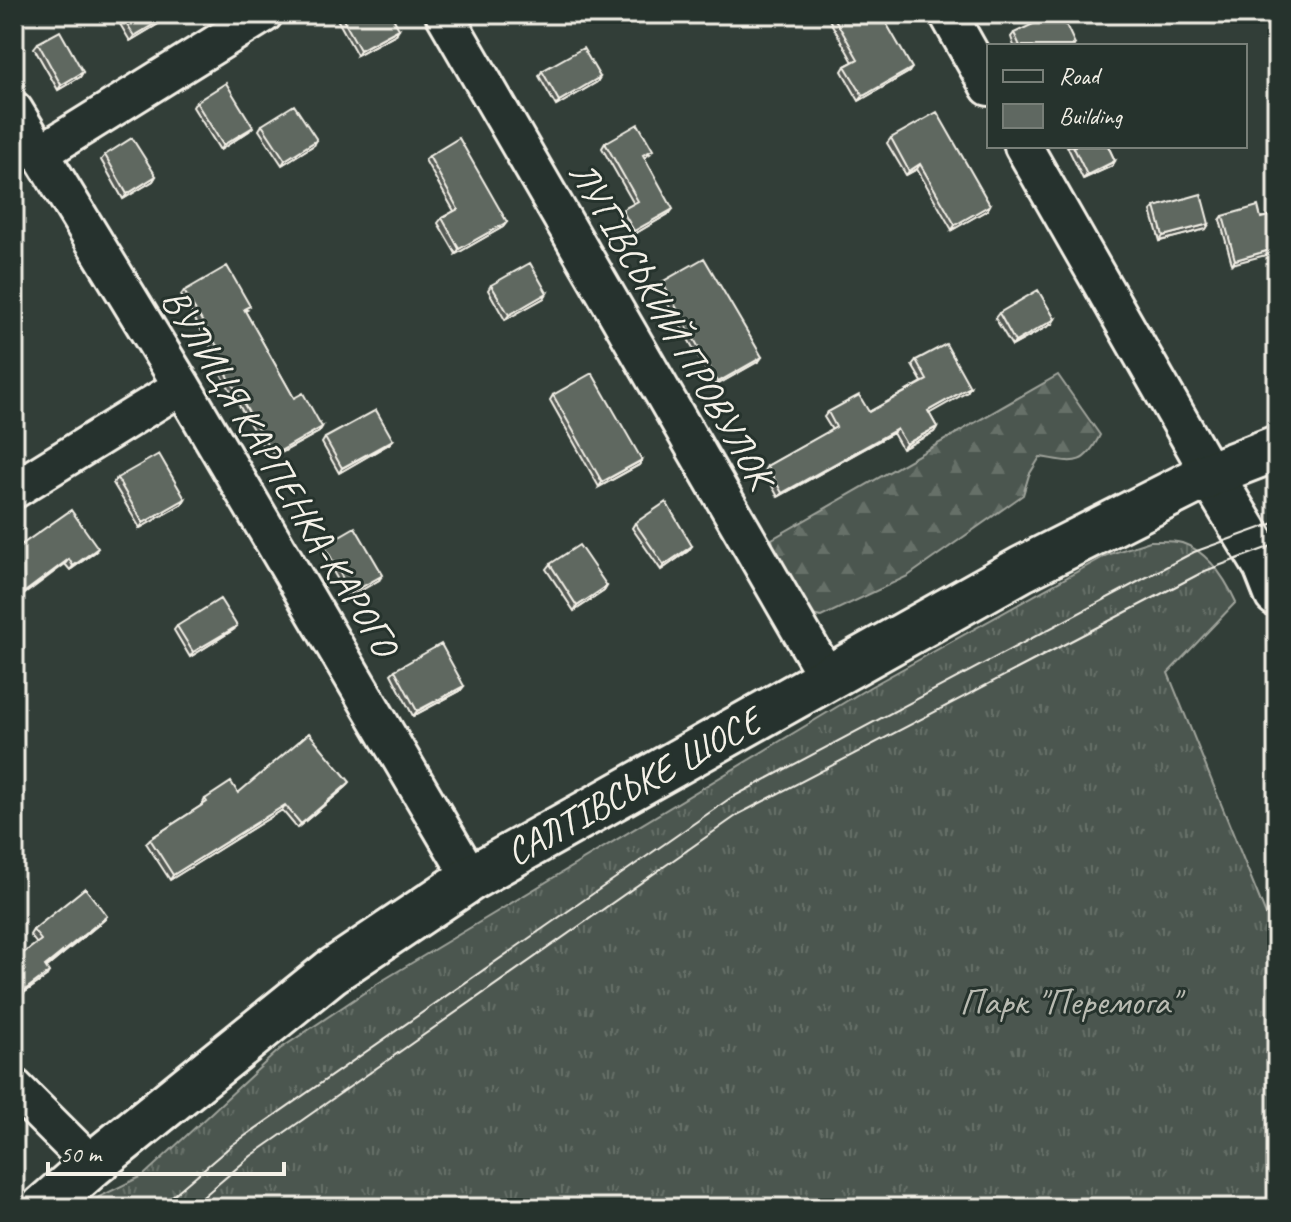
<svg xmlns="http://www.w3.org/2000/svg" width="1291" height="1222" font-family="Caveat,sans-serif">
<defs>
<pattern id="grass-tufts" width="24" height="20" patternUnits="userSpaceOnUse" patternTransform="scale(2)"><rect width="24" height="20" fill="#4c564f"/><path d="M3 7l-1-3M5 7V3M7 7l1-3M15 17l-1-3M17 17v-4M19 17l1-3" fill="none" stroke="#666f68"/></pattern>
<pattern id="forest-firs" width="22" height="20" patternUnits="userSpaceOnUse" patternTransform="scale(2)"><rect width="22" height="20" fill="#4c564f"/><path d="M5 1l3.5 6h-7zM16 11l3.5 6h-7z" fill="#666f68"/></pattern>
</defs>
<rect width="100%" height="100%" fill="#323e38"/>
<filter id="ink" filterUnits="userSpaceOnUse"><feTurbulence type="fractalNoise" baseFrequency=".0125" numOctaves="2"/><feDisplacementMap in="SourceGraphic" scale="16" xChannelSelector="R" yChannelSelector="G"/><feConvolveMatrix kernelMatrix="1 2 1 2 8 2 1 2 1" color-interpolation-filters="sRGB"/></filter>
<g filter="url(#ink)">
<!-- grass -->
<path fill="url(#grass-tufts)" stroke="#a0a49c" stroke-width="2" d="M1150,541C1160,541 1173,540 1182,543C1209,552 1225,578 1236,602L1168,673L1277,942V1208H86L99,1197L144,1175L280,1049L380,982L870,687L1107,555Z"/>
<!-- forest -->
<path fill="url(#forest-firs)" stroke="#a0a49c" stroke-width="2" d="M1058,375L1100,435C1083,469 1073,462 1040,457L1029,475L1023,495L908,576L821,617L807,614L775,557L772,539Z"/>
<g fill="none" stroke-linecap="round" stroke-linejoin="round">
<defs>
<path id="minor" d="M444,14L827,677
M948,14L989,87
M14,110L182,386L471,878
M1023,146L1210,474
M39,154L264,14
M14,490L182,386
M14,1087L92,1165"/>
<path id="secondary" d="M1210,474L1266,566L1277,594"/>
<path id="primary" d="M43,1208L92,1165L331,972L471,878L1022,569L1210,474L1277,448"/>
</defs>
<!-- minor casing -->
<use href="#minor" stroke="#f4f1e8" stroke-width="42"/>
<!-- secondary casing -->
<use href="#secondary" stroke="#f4f1e8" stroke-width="50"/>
<!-- primary casing -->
<use href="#primary" stroke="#f4f1e8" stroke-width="50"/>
<!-- minor -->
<use href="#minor" stroke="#26332d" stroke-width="36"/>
<!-- secondary -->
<use href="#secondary" stroke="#26332d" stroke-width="44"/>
<!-- primary -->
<use href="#primary" stroke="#26332d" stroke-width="44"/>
<!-- tram -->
<path stroke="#f4f1e8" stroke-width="2" d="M158,1208L232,1145L729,799L1194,552L1277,522
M190,1208L251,1156L739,814L1205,571L1277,544"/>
</g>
<!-- wall -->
<path fill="#525953" stroke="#f4f1e8" stroke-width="2" d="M114,14H175L130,41Z
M340,14L396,34L357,55L337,19Z
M826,14H881L909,72L859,101L842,71L845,66L853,62Z
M1014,33L1075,44L1074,46H1014L1011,37Z
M38,43L83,72L80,77L58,90L34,48Z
M542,71L600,77L597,82L556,106L539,76Z
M196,102L249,131L220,150L193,107Z
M262,125L314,145L282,165L259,130Z
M891,138L990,205L987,210L952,230L917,169L906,175L887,143Z
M605,143L650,154L644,158L670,213L631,236L619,215L622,210L634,204L602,148Z
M1067,146H1108L1115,161L1112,166L1083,179Z
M105,155L156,176L153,181L123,199L101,160Z
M429,156L507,222L503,227L456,254L438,223L442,218L454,211L425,160Z
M1155,207L1209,224L1206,229L1160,241L1151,211Z
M1277,214L1232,264L1220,220L1223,216L1261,218Z
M662,282L762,357L759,361L715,386L658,287Z
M491,285L547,293L544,298L505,320L488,290Z
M184,291L247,310L245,311L294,398L322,427L319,432L270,459L209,353L212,349L181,295Z
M999,313L1052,324L1012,346L995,318Z
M916,360L970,387L967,392L929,413L937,427L934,432L902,449L893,433L778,497L764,471L767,466L832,430L824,417L828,412H869L922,382L912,365Z
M553,395L642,460L639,465L599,487L550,400Z
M325,438L393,440L389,444L339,473L322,443Z
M117,478L185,499L182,504L140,528L113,483Z
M635,523L692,546L688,551L661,570L632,528Z
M324,545L379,580L348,598L321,550Z
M14,550L95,552L70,570L65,564Z
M550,564L607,586L604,591L574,611L546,569Z
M177,626L233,630L190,657L174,630Z
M395,670L464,686L460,691L413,716L391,674Z
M346,787L297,828L282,810L170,880L146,843L150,839L202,805L205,799L238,793Z
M104,920L46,968V977L14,1000V960L37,944L30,935L33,930Z"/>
<!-- shaded-wall -->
<path fill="#424944" stroke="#f4f1e8" stroke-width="2" d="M171,14H175L130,41L134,36Z
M399,29L396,34L357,55L360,50Z
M912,68L909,72L859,101L863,96Z
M83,72L80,77L58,90L61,85Z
M600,77L597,82L556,106L559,101Z
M253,127L249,131L220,150L223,145Z
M317,140L314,145L282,165L285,160Z
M1115,161L1112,166L1083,179L1087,175Z
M920,164L917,169L906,175L909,171Z
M156,176L153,181L123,199L127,194Z
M990,205L987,210L952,230L955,225Z
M673,209L670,213L631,236L634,231Z
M507,222L503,227L456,254L459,249Z
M1209,224L1206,229L1160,241L1163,236Z
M1277,248V252L1232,264L1235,260Z
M547,293L544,298L505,320L509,315Z
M1055,319L1052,324L1012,346L1015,342Z
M762,357L759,361L715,386L718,382Z
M970,387L967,392L925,416L928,411Z
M322,427L319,432L270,459L273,455Z
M937,427L934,432L902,449L906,444Z
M897,429L893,433L778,497L782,493Z
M393,440L389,444L339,473L342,468Z
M642,460L639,465L599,487L602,482Z
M185,499L182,504L140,528L143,523Z
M692,546L688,551L661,570L664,565Z
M98,548L95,552L70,570L73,566Z
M69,559L65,564L14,602V600Z
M383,575L379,580L348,598L351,593Z
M607,586L604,591L574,611L577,606Z
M237,626L233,630L190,657L193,652Z
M464,686L460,691L413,716L417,711Z
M350,782L346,787L297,828L301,824Z
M285,805L282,810L170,880L173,875Z
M107,916L104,920L42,971L45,966Z
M49,972L46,977L14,1000V998Z"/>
<!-- building -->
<path fill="#5f6861" stroke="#f4f1e8" stroke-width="2" d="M120,14H171L134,36Z
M340,14H391L399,29L360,50Z
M832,14H881L912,68L863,96L845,66L858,59Z
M1054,14H1061L1075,44L1071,46H1020L1014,33Z
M60,31L83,72L61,85L38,43Z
M583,48L600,77L559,101L542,71Z
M226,83L253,127L223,145L196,102Z
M294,105L317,140L285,160L262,125Z
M937,112L990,205L955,225L920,164L909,171L891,138Z
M638,124L653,150L643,155L673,209L634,231L622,210L638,201L605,143Z
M132,138L156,176L127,194L105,155Z
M459,138L507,222L459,249L442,218L458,209L429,156Z
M1073,146H1108L1115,161L1087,175Z
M1201,194L1209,224L1163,236L1155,207Z
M1258,206L1261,218L1277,214V248L1235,260L1223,216Z
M704,258L762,357L718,382L662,282Z
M530,263L547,293L509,315L491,285Z
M227,266L250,306L244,309L294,398L303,393L322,427L273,455L212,348L217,346L184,291Z
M1038,290L1055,319L1015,342L999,313Z
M946,344L970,387L928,411L937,427L906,444L897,429L782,493L767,466L836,427L828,412L859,395L869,412L927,380L916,360Z
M592,373L642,460L602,482L553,395Z
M376,410L393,440L342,468L325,438Z
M159,454L185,499L143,523L117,478Z
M666,502L692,546L664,565L635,523Z
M71,510L98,548L73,566L69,559L14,600V550Z
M355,527L383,575L351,593L324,545Z
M579,545L607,586L577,606L550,564Z
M220,599L237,626L193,652L177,626Z
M441,644L464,686L417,711L395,670Z
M309,733L350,782L301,824L285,805L173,875L150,839L207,802L205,799L231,782L238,793Z
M85,888L107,916L45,966L49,972L14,998V960L41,940L33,930Z"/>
</g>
<g text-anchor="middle" stroke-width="6" stroke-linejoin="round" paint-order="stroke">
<!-- street labels -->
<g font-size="38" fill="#f4f1e8" stroke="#26332d">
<text transform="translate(672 324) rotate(60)" y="13">ЛУГІВСЬКИЙ ПРОВУЛОК</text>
<text transform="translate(280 472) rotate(59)" y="13">ВУЛИЦЯ КАРПЕНКА-КАРОГО</text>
<text transform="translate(633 786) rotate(-29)" y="13">САЛТІВСЬКЕ ШОСЕ</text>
</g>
<!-- park labels -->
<g font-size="38" fill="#b9bbb2" stroke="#26332d">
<text x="1069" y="1014">Парк "Перемога"</text>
</g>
</g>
<!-- margin -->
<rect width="1291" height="1222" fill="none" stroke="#26332d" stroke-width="48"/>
<rect x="24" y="24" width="1243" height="1174" fill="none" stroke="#f4f1e8" stroke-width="3" filter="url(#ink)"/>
<!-- legend -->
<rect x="987" y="44" width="260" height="104" fill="#26332d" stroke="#787f78" stroke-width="2"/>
<rect x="1003" y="70" width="40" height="12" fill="#26332d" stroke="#787f78" stroke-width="2"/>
<text x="1059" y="84" font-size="24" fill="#f4f1e8">Road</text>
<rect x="1003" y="104" width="40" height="24" fill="#5f6861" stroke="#787f78" stroke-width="2"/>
<text x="1059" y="124" font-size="24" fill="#f4f1e8">Building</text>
<!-- scale -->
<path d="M48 1162v12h236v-12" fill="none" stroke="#f4f1e8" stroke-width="4"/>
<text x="60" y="1162" font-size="24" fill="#f4f1e8" stroke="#26332d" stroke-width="6" paint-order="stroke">50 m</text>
</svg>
